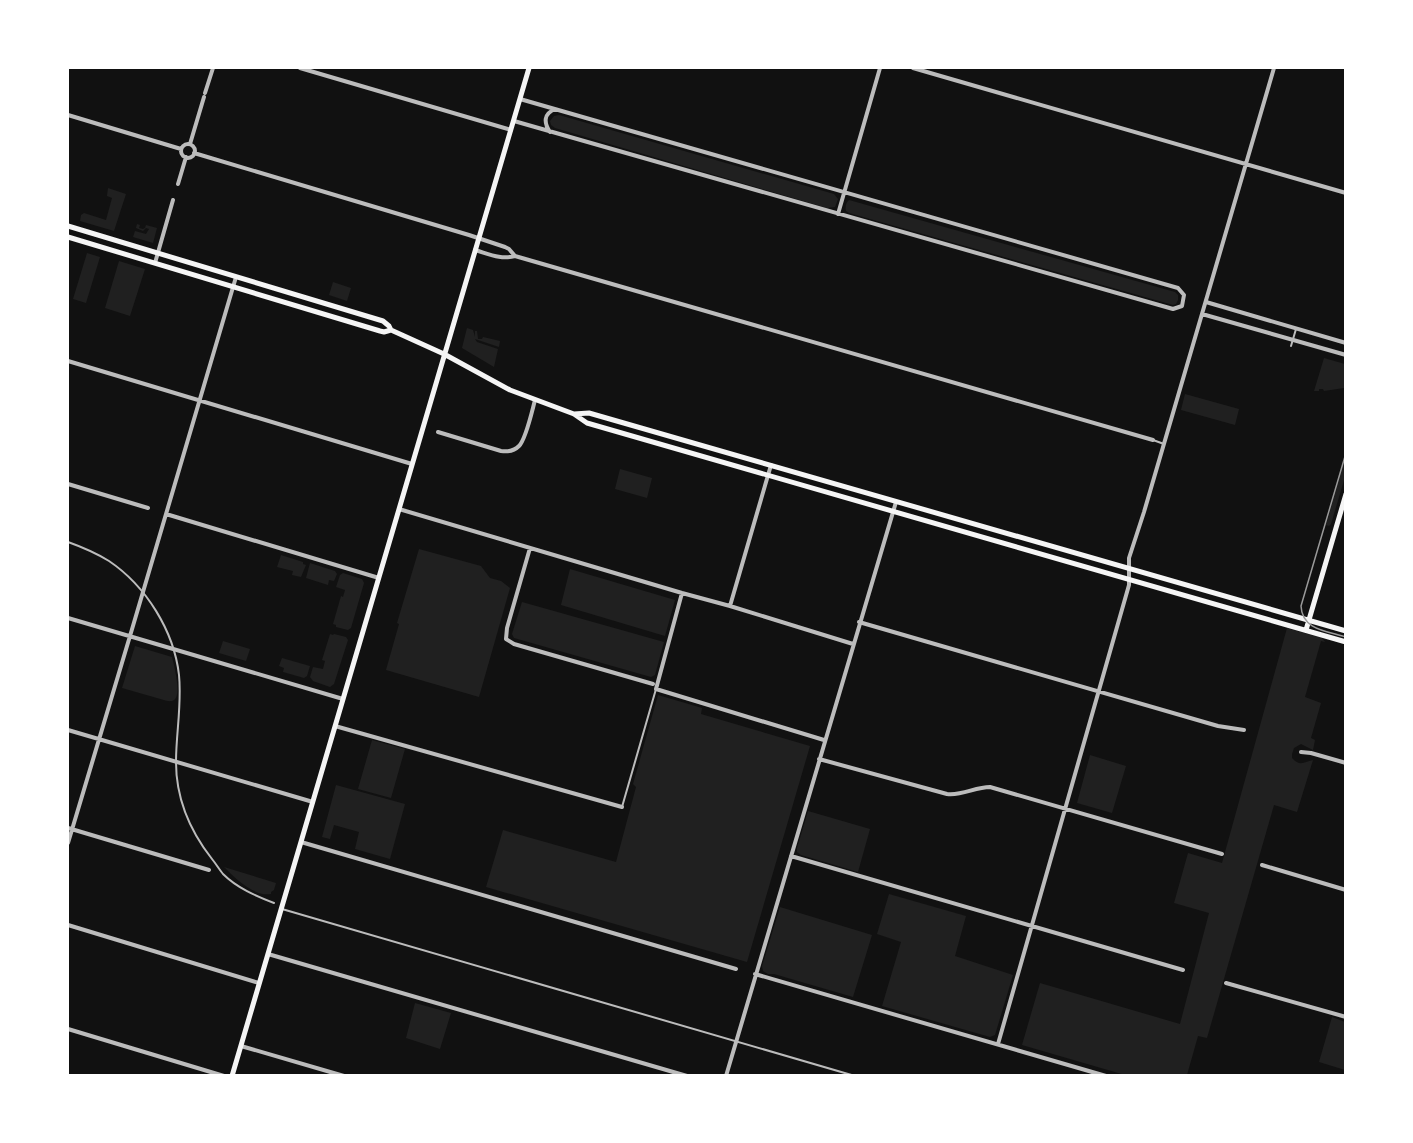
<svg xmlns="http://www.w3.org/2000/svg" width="1413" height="1143" font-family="'Source Sans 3',sans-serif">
<rect width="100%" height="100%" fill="#111"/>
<!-- green -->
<path fill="#202020" d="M559,115L834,194L838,199L835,207L827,208L555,128L551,125L550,121L554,116Z
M108,188L126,194L114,231L80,221L81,215L84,213L106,220L112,198L107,196Z
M849,200L1175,292L1178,295V300L1176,304L1173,305L849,213L846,211C845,207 846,202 849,200Z
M137,224L140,225L139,228L143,229L145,228L146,225L157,228L153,243L133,237L135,231L146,234L149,229L146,228L143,231L136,228Z
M87,253L100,257L86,303L73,299Z
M119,261L145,269L130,316L105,308Z
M333,282L351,288L347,301L329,295Z
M467,328L473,330L475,337V331H477L478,339H482L483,337L500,341L499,347L475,339L477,342L498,349L494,367L462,348Z
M1324,358L1345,364V383L1344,388L1324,391L1323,389H1319V391H1314Z
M1185,394L1239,409L1235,425L1181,410Z
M1345,459V477L1331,524L1329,526L1326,525Z
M620,469L652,478L647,498L615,489Z
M419,549L481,566L490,578L501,581L510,588L479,697L386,670L399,624L397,623Z
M281,555L303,562V564L306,565L301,577L292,575L293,571L277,567Z
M310,563L335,571L337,574L334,581L329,580L328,585L306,578Z
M570,569L675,600L665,636L561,605Z
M343,573L362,579L364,583L351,628L348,630L336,627V625L333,624L341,596L343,597L345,590L336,587L340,575Z
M522,602L664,642L655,675L651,677L514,638L512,634Z
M1287,628L1322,638L1325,642L1321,641L1305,697L1321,703L1311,738L1315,740L1313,750L1301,744L1294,748L1292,754V758C1300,767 1304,762 1313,760L1297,812L1274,805L1207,1038L1198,1036L1187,1075H1125L1022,1045L1040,983L1180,1024L1209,913L1174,903L1188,853L1222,863Z
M330,634L333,635L334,634L346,637L348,640L334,684L330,687L313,681L310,677L313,667L323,669L325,661L322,660Z
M223,641L250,649L246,661L219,653Z
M135,646L172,657C174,665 182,695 174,700C171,702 167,701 164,700L122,688Z
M282,658L310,666L307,676L304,678L283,672L284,668L279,666Z
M658,695L702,708L701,714L810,746L747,962L486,887L503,830L616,862L636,787L633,784Z
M372,740L405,749L391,798L358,789Z
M1090,755L1126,766L1112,813L1077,803Z
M336,785L405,804L390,859L355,849L359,832L334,825L330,839L322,837Z
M808,811L870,829L858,872L801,855L797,852V848Z
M224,867L276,883L274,890L271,892V894C254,897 235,878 224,867Z
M889,894L966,916L955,956L1013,975L995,1035L990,1037L882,1006L901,942L877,934Z
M780,907L872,935L853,997L774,974H768L763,971L762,966Z
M415,1003L451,1013L440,1049L406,1038Z
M1332,1017L1345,1022V1070L1319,1062Z"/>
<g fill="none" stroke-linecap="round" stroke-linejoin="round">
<!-- service -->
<path stroke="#bcbcbc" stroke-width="2" d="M1291,346L1296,329
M1153,440L1164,444
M68,542C82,547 96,553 109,561C146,586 174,631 179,675C182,704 176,733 176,762C176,798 190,831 212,859C216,864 219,869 223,874C237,888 256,896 274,903
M622,807L656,689
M282,909L855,1076"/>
<!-- minor -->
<path stroke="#bcbcbc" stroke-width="4" d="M300,68L511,130
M913,68L1346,193
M205,93L213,68
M68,115L181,149
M514,121L1173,309L1182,306L1184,295L1178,288L520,99
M550,132C544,123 543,114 555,109
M190,144L204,97
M181 151a7 7 0 1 1 14 0a7 7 0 1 1-14 0Z
M194,153L469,235L505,247L509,249L515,256
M178,184L186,157
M838,214L880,68
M475,250C489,254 501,260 515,256
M515,256L1153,440
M155,263L173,200
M1206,302L1346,343
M1202,314L1346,355
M68,361L412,464
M438,432L501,451C508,452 514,451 519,446C526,439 532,411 535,400
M68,484L148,508
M399,509L682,593L730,606L853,644
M166,514L379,578
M530,548L507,628L506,639L514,644L653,684
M682,593L656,689L824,740
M730,606L771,465
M68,618L343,699
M859,622L1218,726L1244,730
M335,726L622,807
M68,730L313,802
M1301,752L1311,753L1346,763
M819,759L947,794C962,796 975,787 990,787L1222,854
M68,828L209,870
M301,842L736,969
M68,843L130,636L236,277
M791,856L1183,970
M1262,865L1346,890
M68,925L259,983
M268,954L687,1076
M755,974L1106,1076
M1226,983L1346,1017
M68,1029L224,1076
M998,1044L1129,585V558L1144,512L1274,68
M241,1046L344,1076
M726,1076L896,502"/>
<!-- secondary -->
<path stroke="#f5f5f5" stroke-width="5" d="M68,226L383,321L389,326L391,330L444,354L510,390L574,414L587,423L1346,642
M68,237L380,331L384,332L391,330
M574,414L589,413L1346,631
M1306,630L1346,494
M232,1076L529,68"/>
<!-- tram -->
<path stroke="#9a9a9a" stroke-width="1.5" d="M1346,453L1301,606C1302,630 1327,631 1346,637"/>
</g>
<!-- border -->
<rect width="1413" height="1143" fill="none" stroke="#ffffff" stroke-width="138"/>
</svg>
